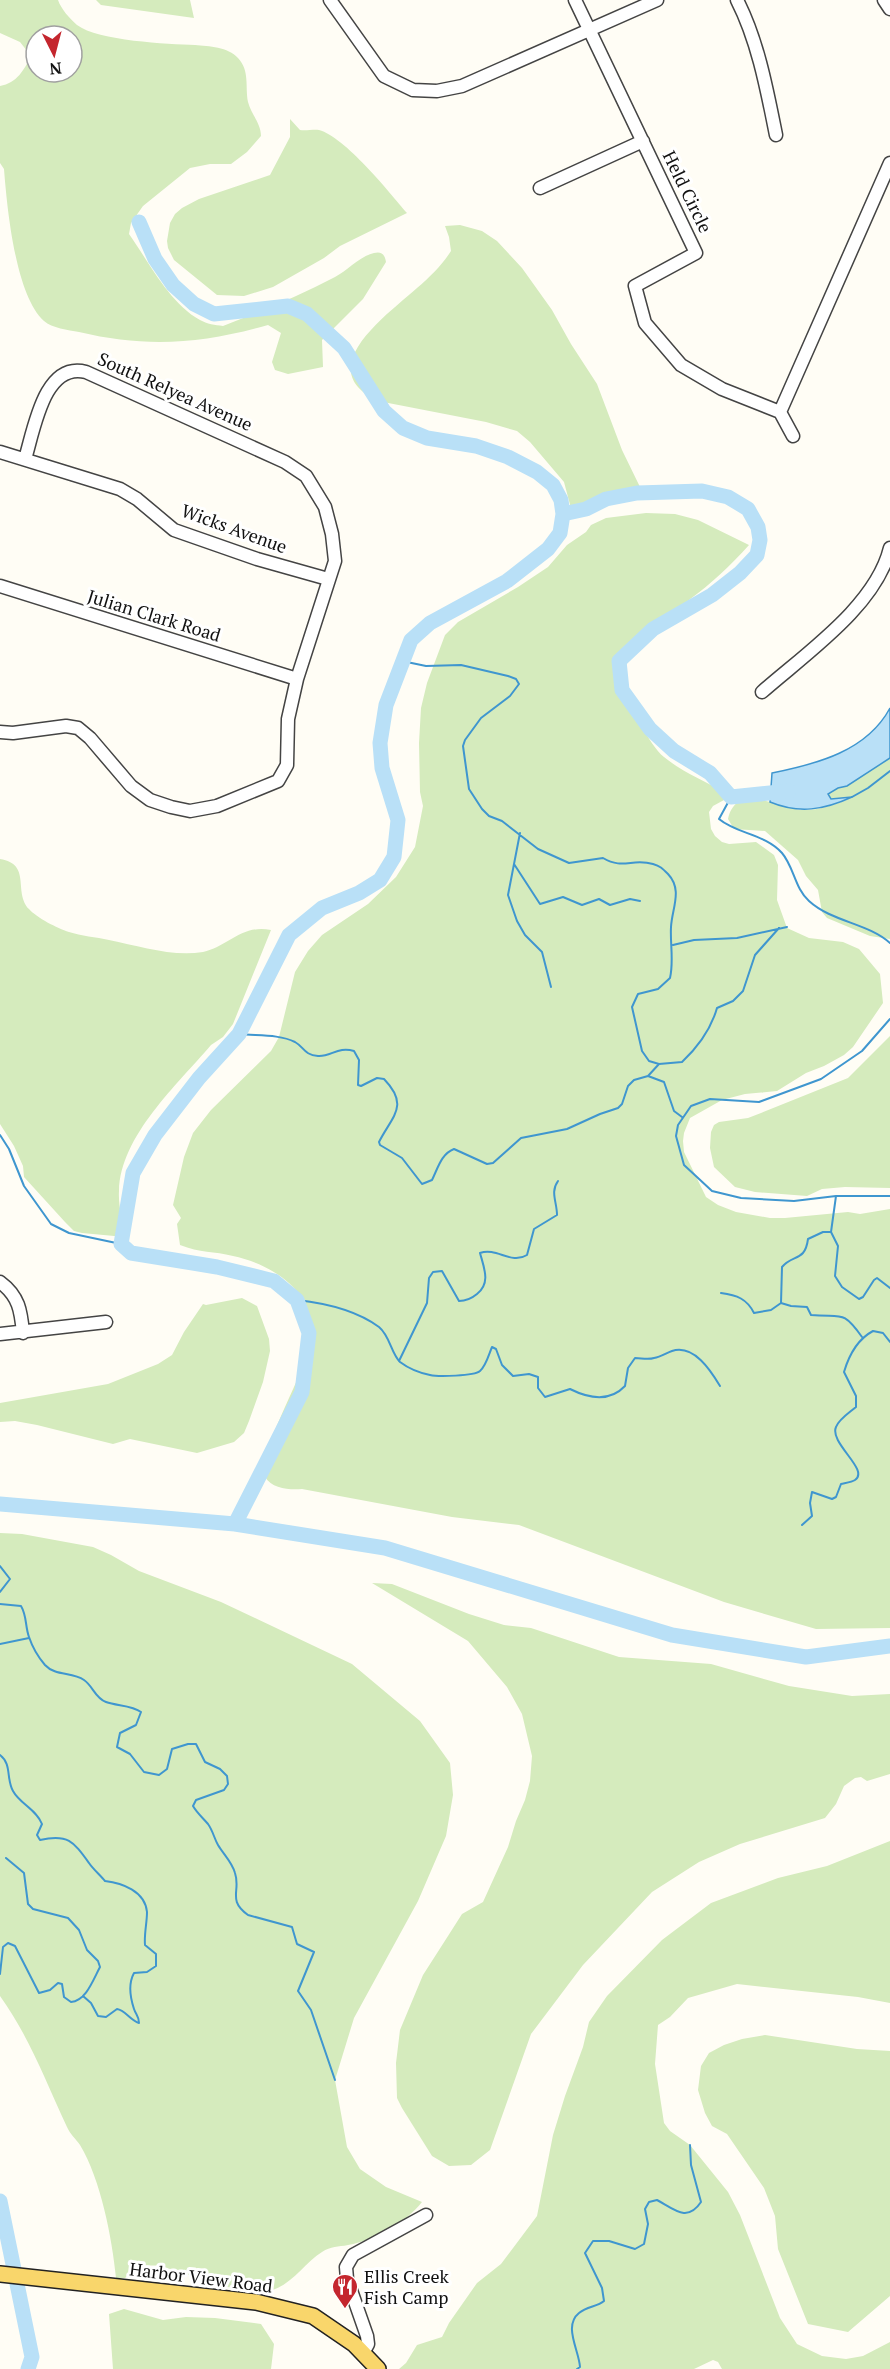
<svg xmlns="http://www.w3.org/2000/svg" width="890" height="2369" font-family="'PT Serif',serif">
<rect width="100%" height="100%" fill="#fffdf5"/>
<!-- green -->
<path fill="#d5ebbd" fill-rule="evenodd" d="M0,0H58C61,9 70,19 77,25C98,41 168,44 195,45C209,46 228,47 238,58C250,71 245,86 248,102C251,114 261,123 261,136L247,152L231,164H210L190,168L143,206L131,223L129,234C149,262 169,303 200,320C207,324 215,325 223,326C260,312 299,296 335,277C347,271 360,256 374,253C382,251 385,255 386,262L363,299L322,340L323,367L288,374L275,370L272,362L281,333L268,325C202,344 146,348 79,332C68,330 52,328 44,321C15,295 7,206 4,169L0,163V86C17,83 24,70 31,56L20,42L0,33ZM36,36H72V72H36Z
M96,0H190L194,18L101,5Z
M290,119L300,130C306,131 314,129 319,130C345,137 389,192 407,213L340,246L324,258L273,287L244,296L217,295L174,260L168,248L167,241L170,223L175,214L182,208L199,199L270,175L290,137Z
M460,225L482,231L497,241L522,268L552,310L571,344L597,384L622,450L640,487L596,497L572,512L564,482L530,442L517,431L486,422L378,401C310,369 387,315 417,288C430,277 442,265 451,251L449,237L445,226Z
M646,513L675,514L698,520L749,545C731,565 711,584 689,600C673,612 651,621 638,638C629,649 623,671 626,685C630,705 649,745 664,757C681,771 704,781 723,791L724,800L713,806L709,812L711,829L715,836L722,842L729,844L756,842L774,855L778,865L777,900L787,928L809,938L843,942L859,949L880,974L883,1003L853,1047L844,1055L824,1066L806,1073L777,1091L745,1094L722,1100L690,1118L684,1133L683,1141L684,1152L706,1197L718,1205L736,1212L770,1218H785L848,1212L860,1214L890,1209V1628L816,1629L724,1602L519,1525L452,1517L302,1489C290,1490 272,1489 265,1477C256,1461 295,1389 301,1370C305,1356 307,1339 306,1325C306,1315 305,1303 299,1294C284,1274 257,1261 233,1256C214,1251 200,1253 180,1245L177,1224L181,1218L173,1205L184,1157L193,1133L211,1110L271,1051L279,1037L295,972L308,951L322,935L368,904L396,877L415,847L423,806L420,792L419,743L421,708L427,683L445,635L458,622L518,587L548,567L567,545L586,532L591,525L606,518Z
M890,758V939L870,936L827,918L822,912L818,890L806,876L798,860L765,831L734,829L728,819C737,781 777,808 800,810C816,811 836,805 850,798L831,799L828,794L838,788L847,786Z
M0,859C32,864 13,892 29,909C37,918 57,928 69,932C81,936 96,937 109,940C139,946 172,957 203,952C228,947 241,924 271,930L233,1024L223,1037L211,1045C178,1084 120,1136 119,1191C118,1206 123,1222 125,1237L82,1233L74,1231L65,1222L24,1177L23,1166L14,1146L0,1124Z
M890,1036V1188L845,1187L822,1189L807,1196L755,1192L735,1187L714,1167L710,1148L711,1132L714,1125L719,1122L748,1118L761,1113L848,1078Z
M242,1298L257,1306L269,1339L270,1351L263,1382L249,1421L244,1433L234,1442L197,1453L130,1439L113,1444L37,1425L15,1421L0,1422V1403L108,1384L158,1364L172,1355L184,1332L203,1304L206,1305Z
M0,1533L22,1534L93,1547L111,1555L139,1571L221,1602L352,1664L420,1721L450,1763L453,1795L446,1836L418,1901L354,2018L335,2080L347,2147L360,2169L386,2187L422,2202C405,2223 376,2240 348,2245C338,2247 331,2246 322,2252C303,2264 290,2288 267,2291C236,2295 190,2274 160,2266C153,2265 144,2266 137,2267L125,2278H116C112,2238 101,2180 80,2145C76,2139 70,2134 67,2127C45,2080 30,2038 0,1996Z
M372,1583L392,1584L469,1614L504,1625L531,1628L619,1657L711,1664L789,1686L852,1696L890,1694V1774L867,1781L861,1777L855,1778L844,1786L836,1804L825,1818L740,1844L699,1862L652,1892L583,1965L531,2034L490,2150L471,2165L449,2166L432,2156L402,2108L397,2098L396,2063L400,2030L423,1975L448,1936L462,1914L483,1902L508,1847L516,1821L525,1800L530,1781L532,1756L522,1714L507,1687L468,1641Z
M890,1841V2003L858,1997L737,1984L688,1998L670,2017L658,2025L655,2064L664,2123L670,2131L690,2145L728,2192L740,2215L780,2318L797,2344L822,2356L846,2359L863,2356L890,2342V2369H722L718,2362L713,2360L694,2369H399L406,2363L417,2345L442,2337L449,2323L477,2283L501,2264L537,2216L553,2135L565,2096L583,2047L589,2022L607,1996L662,1940L711,1903L778,1878L827,1866Z
M765,2035L857,2049L890,2051V2296L848,2332L808,2324L778,2249L775,2216L764,2188L727,2134L712,2126L705,2113L698,2090L701,2066L709,2053L724,2045L742,2039Z
M124,2309L163,2320L186,2317L215,2318L261,2324L274,2344L271,2369H113L109,2314Z"/>
<!-- water -->
<path fill="#b9e0f7" stroke="#3f96cf" stroke-width="1.5" d="M890,708V758L847,786L838,788L828,794L831,799L852,797C824,810 799,814 770,802L772,773C817,764 867,751 890,708Z"/>
<g fill="none" stroke-linecap="round" stroke-linejoin="round">
<!-- stream -->
<path stroke="#3f96cf" stroke-width="2" d="M402,661L426,666L461,665L508,676L516,679L519,684L510,696L481,718L465,740L463,746L469,789L482,809L489,816L502,821L538,849L569,863L603,858C623,870 632,858 653,864C660,866 662,868 668,874C683,890 672,908 671,927C670,944 674,961 670,978L658,989L638,994L632,1007L642,1051L649,1061L659,1064L682,1062C698,1047 711,1029 717,1008L733,1001L743,991L755,955L779,928
M731,797L719,819C737,834 765,834 782,853C794,867 795,889 809,901C832,922 868,923 890,943
M852,797L868,788L890,771
M520,833L508,895L517,921L525,935L542,952L551,987
M514,864L540,904L563,897L582,905L599,899L610,905L630,899L640,901
M673,945L694,940L737,938L787,927
M890,1019L862,1051L821,1079L759,1102L710,1099L691,1106L678,1125L676,1136L684,1165L712,1191L741,1198L794,1201L836,1196H890
M239,1034C257,1036 279,1034 295,1042C304,1047 304,1055 318,1056C331,1057 338,1046 354,1051L359,1060L358,1085L361,1086L377,1078L384,1079C410,1106 392,1116 379,1142L380,1145L402,1158L422,1184L432,1180C438,1168 441,1154 454,1149L487,1164L493,1163L521,1138L567,1129L600,1114L618,1108L622,1104L628,1086L634,1080L648,1076L659,1064
M648,1076L664,1082L674,1111L682,1117
M0,1135L9,1149L24,1186L51,1224L69,1233L121,1244
M836,1196L831,1232L838,1246L835,1276L842,1287L859,1299L863,1297L874,1280L877,1278L890,1288
M721,1293C737,1295 747,1299 754,1313L771,1310L781,1303
M297,1300C324,1303 356,1310 379,1327C390,1336 391,1353 400,1362C408,1368 420,1373 430,1375C438,1377 474,1376 480,1371C486,1366 489,1354 492,1347L496,1349L502,1365L513,1376L529,1374L538,1377V1388L545,1397L570,1389C588,1398 609,1403 625,1386L628,1368L635,1358C641,1358 648,1360 654,1358C661,1357 666,1353 672,1351C694,1344 711,1371 720,1386
M781,1303L782,1267C793,1254 805,1262 808,1239L823,1232H831
M781,1303L791,1306L807,1307L811,1315C842,1318 842,1309 862,1337
M399,1361L427,1303L429,1278L433,1272L442,1271L459,1301C466,1301 471,1299 477,1294C491,1283 484,1268 480,1253C497,1247 511,1265 527,1255L534,1229L557,1215C557,1202 550,1192 558,1181
M802,1525L812,1516L810,1503L812,1492L832,1499L836,1497L841,1484C845,1483 852,1482 855,1480C870,1470 829,1443 836,1427C839,1419 849,1413 856,1407V1396L844,1372C849,1355 858,1339 873,1331L883,1333L890,1342
M0,1566L10,1579L0,1592
M0,1604L21,1606C27,1616 25,1626 29,1637C32,1646 39,1658 45,1665C55,1676 72,1672 84,1680C93,1686 95,1698 106,1702C117,1706 132,1705 141,1712L136,1725L120,1733L117,1747L130,1754L144,1772L159,1775L167,1769L172,1749L188,1744H196L205,1762L220,1769L227,1776L228,1784L224,1790L196,1800L193,1806C197,1813 203,1818 208,1824C213,1831 214,1838 218,1845C224,1855 232,1862 235,1873C241,1891 227,1900 248,1915L292,1927L297,1944L314,1952L298,1991L311,2010L335,2080
M0,1644L29,1638
M0,1755C12,1764 6,1779 13,1791C20,1804 36,1809 42,1824L37,1835L40,1840C68,1834 73,1841 89,1863C93,1869 100,1875 105,1881C122,1883 145,1891 147,1912C147,1923 144,1934 145,1945L156,1954V1966L147,1972L134,1973C128,1984 130,1997 134,2009C136,2015 139,2016 139,2023C130,2020 125,2010 117,2009L106,2017L98,2016L91,2003L83,1996
M0,1974L3,1947L8,1943L15,1946L39,1993L50,1990L58,1983L62,1984L64,1997L71,2002C86,2001 93,1980 100,1967L98,1961L87,1950L79,1930L68,1918L33,1909L28,1904L24,1873L6,1858
M577,2369L580,2367C579,2350 563,2326 579,2313C587,2306 597,2307 604,2301L602,2288L585,2253L593,2241H609L635,2249L644,2244L648,2224L645,2209L649,2202L657,2200C674,2209 687,2223 701,2202L691,2165L690,2145"/>
<!-- river -->
<path stroke="#b9e0f7" stroke-width="15" d="M139,222L155,259L173,285L194,304L214,314L288,306L307,314L344,348L384,411L403,428L427,438L476,446L508,457L537,472L553,485L561,500L563,514L560,533L548,549L507,581L430,623L411,640L386,705L380,743L382,768L398,820L394,857L380,880L359,893L322,908L289,935L239,1034L199,1078L155,1135L133,1173L121,1244L131,1253L217,1267L274,1281L297,1300L309,1333L302,1392L235,1524
M563,514L586,509L606,499L637,493L702,491L728,497L748,509L758,527L760,540L757,555L740,573L712,595L653,629L619,661L622,690L650,729L674,751L710,773L731,797L789,791
M0,1504L235,1524L385,1548L672,1635L806,1657L890,1646
M0,2201L32,2357L28,2369"/>
<defs>
<path id="minor" d="M330,0L384,76L413,90L437,91L462,86L657,0
M575,0L696,253L635,286L645,323L681,365L722,389L780,412
M737,0C758,41 767,90 776,135
M884,0L890,9
M540,188L643,141
M793,436L780,412L890,163
M0,452L120,489L137,499L174,530L257,559L328,579
M0,586L297,679
M762,692C805,654 876,606 890,548
M0,732L13,733L66,726L78,728L90,738L131,786L150,800L171,807L190,811L217,806L278,781L287,765L288,719L297,679L335,561L332,534L325,507L306,476L285,462L86,372C44,361 34,430 25,459
M0,1282C19,1296 21,1311 23,1333
M0,1334L106,1322
M363,2353L368,2344L367,2336L347,2279L346,2267L353,2255L426,2215"/>
<path id="major" d="M0,2274L256,2302L313,2316L354,2344L378,2369"/>
</defs>
<!-- minor casing -->
<use href="#minor" stroke="#444" stroke-width="15"/>
<!-- major casing -->
<use href="#major" stroke="#222" stroke-width="18"/>
<!-- minor -->
<use href="#minor" stroke="#fff" stroke-width="12"/>
<!-- major -->
<use href="#major" stroke="#f9d66b" stroke-width="15"/>
</g>
<!-- icons -->
<defs>
<symbol id="restaurant-pin" viewBox="-11 -11 22 30"><path d="M0 17L-7.5 6A9.5 9.5 0 1 1 7.5 6Z" fill="#c4262e" stroke="#fff"/><path d="M-5-6h1v4h1v-4h1v4h1v-4h1v5L-1.5 .5V6h-2V.5L-5-1ZM5-6V6H3V1.5H1.5Q1.5-4 5-6Z" fill="#fff"/></symbol>
</defs>
<g fill-rule="evenodd">
<use href="#restaurant-pin" x="330" y="2272" width="30" height="40"/>
</g>
<g text-anchor="middle" stroke-width="6" stroke-linejoin="round" paint-order="stroke">
<!-- street labels -->
<g font-size="18" fill="#111" stroke="#fff">
<text transform="translate(687 192) rotate(64)" y="6">Held Circle</text>
<text transform="translate(175 392) rotate(24)" y="6">South Relyea Avenue</text>
<text transform="translate(234 529) rotate(20)" y="6">Wicks Avenue</text>
<text transform="translate(154 616) rotate(17)" y="6">Julian Clark Road</text>
<text transform="translate(201 2278) rotate(7)" y="6">Harbor View Road</text>
</g>
<!-- poi labels -->
<g font-size="18" fill="#111" stroke="#fff" text-anchor="start">
<text x="364" y="2283">Ellis Creek<tspan x="364" dy="21">Fish Camp</tspan></text>
</g>
</g>
<!-- north arrow -->
<g transform="translate(54 54) rotate(174)"><circle r="28" fill="#ffffff" stroke="#a0a0a0" stroke-width="1.5"/>
<path d="M0-4.5L10 22L0 15L-10 22Z" fill="#c4262e"/>
<text y="-9" font-size="16" font-weight="bold" text-anchor="middle" fill="#111111">N</text>
</g>
</svg>
